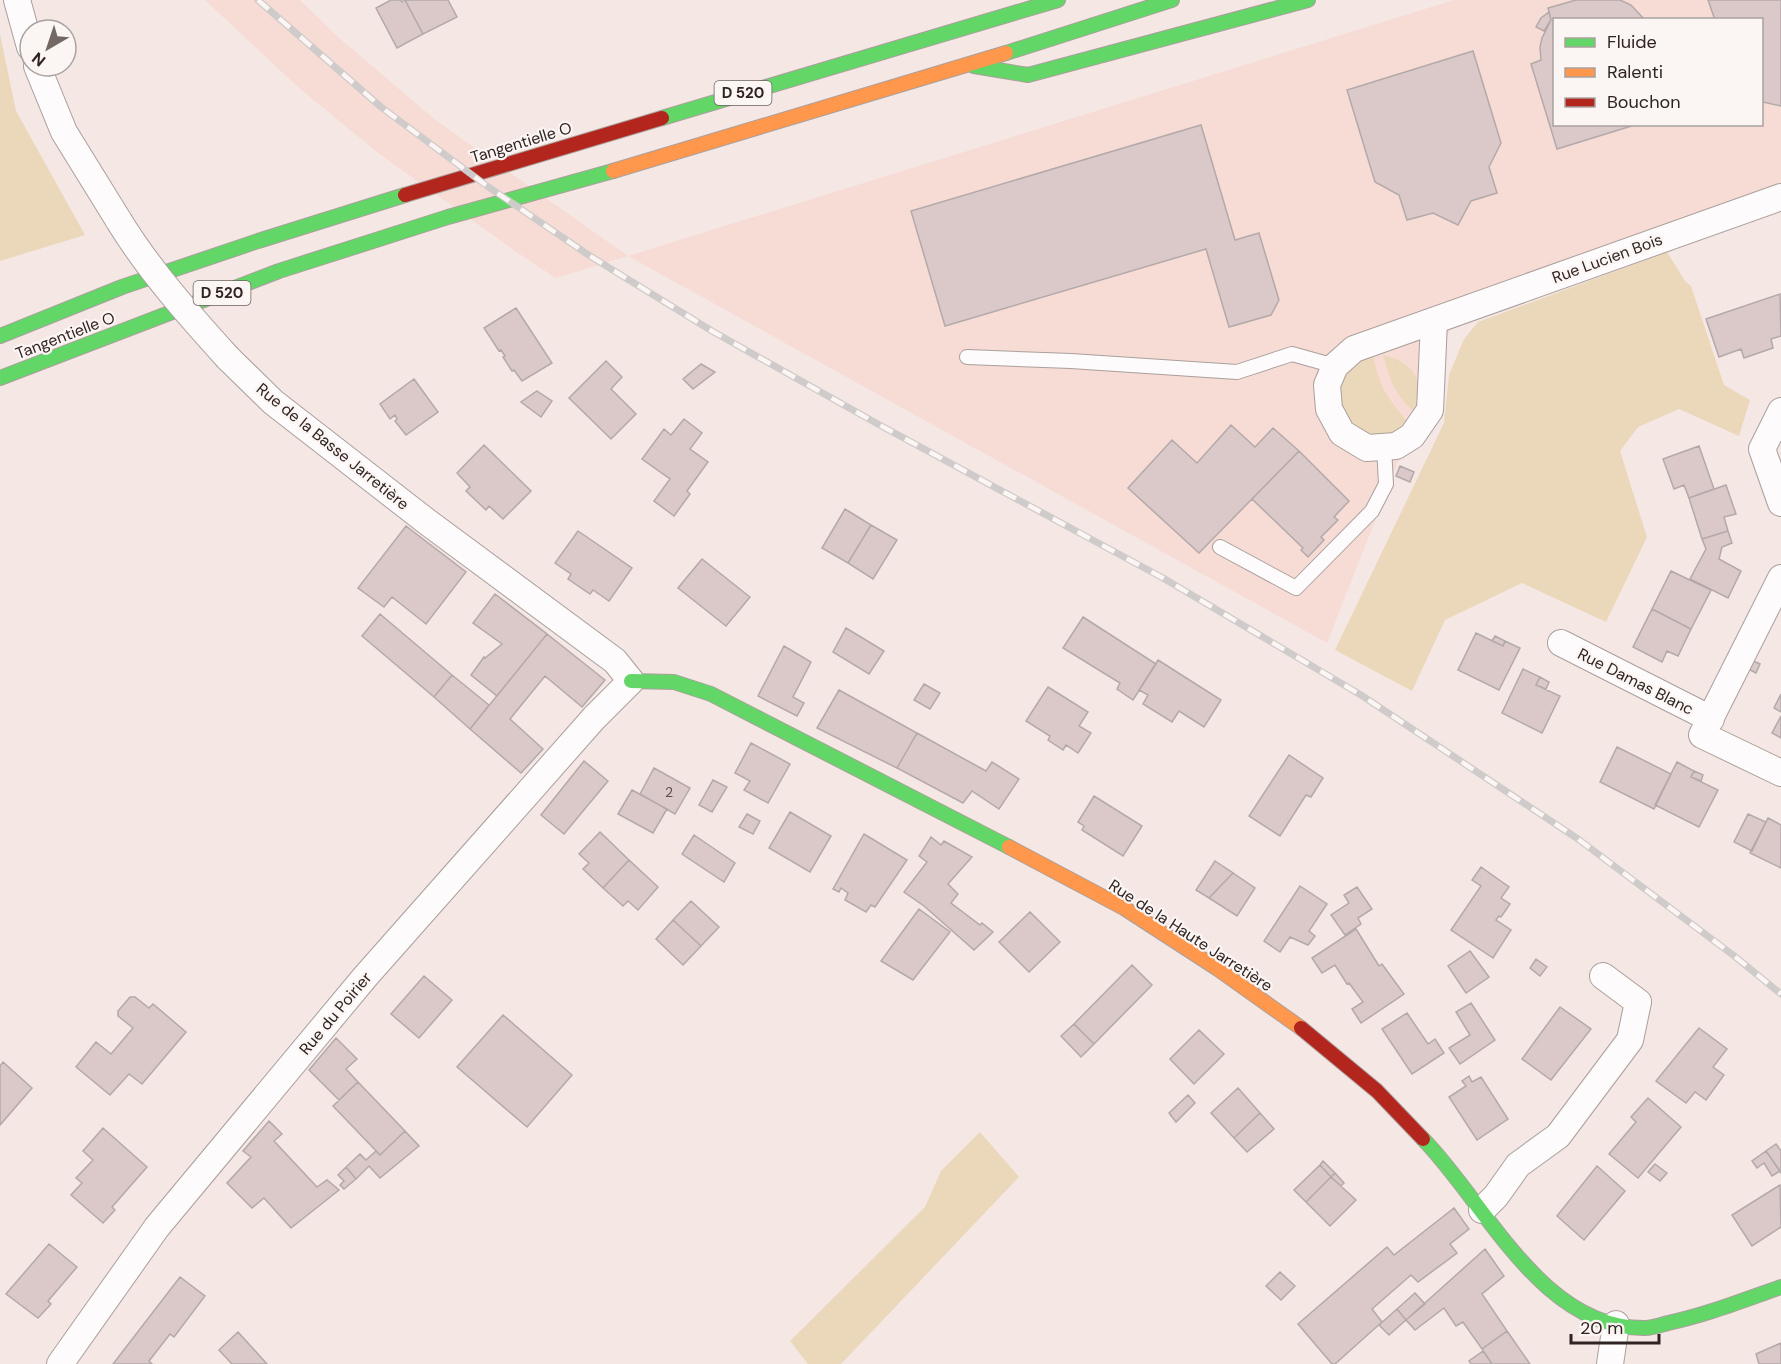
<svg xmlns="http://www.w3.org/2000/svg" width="1781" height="1364" font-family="'DM Sans',sans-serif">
<rect width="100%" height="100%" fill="#f4e7e4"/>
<!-- built -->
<path fill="#f7dcd6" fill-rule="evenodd" d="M205,0H300L339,38L437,121L628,256L1454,0H1781V211L1452,325L1327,643L628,256L556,278L528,260L378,153L298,87ZM1554,20H1762V124H1554Z"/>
<!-- green -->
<path fill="#ebd8ba" d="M0,34L16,111L85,235L0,261Z
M1667,252L1685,281L1691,286L1724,385L1750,400L1739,436L1679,409L1638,427L1620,451L1647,537L1606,622L1522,583L1445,620L1412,691L1335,650L1444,423L1449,375L1464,339L1478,322Z
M1383,355C1416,363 1425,382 1415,412C1396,398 1389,377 1383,355Z
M1373,356C1380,387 1387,398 1408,422C1404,425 1398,431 1393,433C1339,448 1318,365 1373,356Z
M980,1132L1019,1177L841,1364H808L790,1341L925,1207L941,1171Z"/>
<!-- building -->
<path fill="#dbc8c9" stroke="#b4a9a9" stroke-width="1.5" d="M391,0H401L402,2L405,0L423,34L397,48L376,8Z
M405,0H448L457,17L423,34Z
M1576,0H1620L1631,5L1645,20H1554V124H1638L1557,149L1531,64L1541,60L1540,47L1542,38L1551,20L1548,8Z
M1708,0H1781V106L1762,102V20H1715Z
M1549,12L1551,20L1544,31L1536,27L1541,18Z
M1473,51L1501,143L1489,167L1497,193L1471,201L1458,225L1433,213L1407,220L1399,195L1375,182L1347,90Z
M1201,125L1235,240L1259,233L1279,300L1271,315L1229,327L1206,249L945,326L911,211Z
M1780,294L1781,336L1771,339L1773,348L1744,358L1741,349L1719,357L1706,319Z
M516,308L552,363L522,381L514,370L512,371L503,357L505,356L501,350L499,351L484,328Z
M606,361L622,377L611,389L636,414L611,439L569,398Z
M701,364L715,372L693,389L683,379Z
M414,379L438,412L406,435L395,421L397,419L395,415L390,419L380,404Z
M537,391L552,401L541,417L521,402Z
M684,419L702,433L690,449L708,462L687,491L690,494L674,516L654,501L670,479L642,459L664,429L671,435Z
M1231,425L1255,447L1273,428L1299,451L1199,553L1128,488L1172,440L1197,463Z
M484,445L531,491L503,519L489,506L486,510L466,491L470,487L457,473Z
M1699,446L1714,489L1689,498L1684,485L1674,489L1663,459Z
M1299,451L1349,501L1334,517L1338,520L1321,537L1324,540L1308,557L1301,550L1303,548L1252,499Z
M1400,466L1414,472L1410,482L1396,476Z
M1726,485L1736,514L1724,517L1728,531L1702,539L1689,498Z
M845,509L871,525L848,563L822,548Z
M871,525L897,540L873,579L848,563Z
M406,526L466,572L426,624L392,597L384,607L358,588Z
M578,531L632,568L609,601L593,590L590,594L568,579L571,574L555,563Z
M1728,531L1732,543L1722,547L1719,559L1741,571L1728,598L1690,579L1706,549L1702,539Z
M702,559L750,597L726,626L678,588Z
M1671,571L1711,590L1691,629L1652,609Z
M495,594L547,634L497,696L471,675L484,657L485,658L502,644L473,623Z
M1652,609L1691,629L1678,656L1667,651L1662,662L1633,647Z
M380,614L452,675L434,697L362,636Z
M1083,617L1156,664L1133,700L1117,689L1120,683L1063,648Z
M846,628L884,651L869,674L833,652Z
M1476,633L1503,646L1505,641L1520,648L1499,690L1458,670Z
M547,634L605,680L582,707L545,676L510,719L543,749L521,773L470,729Z
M1495,636L1505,641L1503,646L1492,641Z
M784,646L811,662L793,697L804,703L797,716L758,696Z
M1158,660L1221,700L1204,727L1179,711L1172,722L1143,704L1148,695L1139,690Z
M1751,660L1760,664L1756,673L1746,668Z
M1523,669L1540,677L1536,685L1560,696L1542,733L1502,713Z
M452,675L489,705L470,729L434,697Z
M1540,677L1549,682L1546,689L1536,685Z
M924,684L940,693L930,709L914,700Z
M1048,687L1088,712L1079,726L1091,733L1078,753L1066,745L1063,750L1048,740L1050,736L1026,721Z
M839,690L917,733L897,768L817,728Z
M1781,694V712L1774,708Z
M1781,716V738L1772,733Z
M917,733L986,771L992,762L1019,779L999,809L972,791L963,803L897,768Z
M751,743L790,764L768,803L744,790L750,781L735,773Z
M1617,747L1671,774L1654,809L1600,782Z
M1289,755L1323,778L1311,797L1306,795L1280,836L1249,816Z
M584,761L608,781L564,834L541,815Z
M1677,762L1694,771L1691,777L1718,790L1699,827L1655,805Z
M654,768L690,788L675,814L640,794Z
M1694,771L1703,775L1701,781L1691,777Z
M713,780L727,787L712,812L699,805Z
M632,790L667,809L653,833L618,814Z
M1094,796L1142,826L1123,856L1082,830L1084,826L1078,822Z
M790,812L831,836L810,872L769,848Z
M747,814L760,821L753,834L739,827Z
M1748,814L1766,822L1752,851L1734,842Z
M1768,818L1781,825V868L1750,853Z
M600,832L629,860L603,888L583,869L589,863L579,854Z
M864,834L907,860L875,907L871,905L866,912L845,900L848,893L841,888L839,892L833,889Z
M694,835L735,863L724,882L682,854Z
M931,837L941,845L944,841L972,857L948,884L958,894L951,903L980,925L982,923L993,932L974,950L924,906L904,892L927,862L919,856Z
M629,860L658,887L638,910L628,901L623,906L603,888Z
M1215,861L1233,873L1209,898L1196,890Z
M1481,867L1509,887L1501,898L1510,904L1501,917L1499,916L1496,920L1511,930L1493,958L1451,930L1481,886L1472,880Z
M1233,873L1255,888L1237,916L1209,898Z
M1300,886L1327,904L1309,931L1315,936L1308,945L1290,937L1280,952L1264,941Z
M1357,887L1372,909L1358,918L1361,924L1345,935L1331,915L1349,903L1344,895Z
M691,901L719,927L701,946L673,920Z
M919,909L950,932L913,980L881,961Z
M1030,912L1060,942L1029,972L999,942Z
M673,920L701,946L683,965L656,939Z
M1356,929L1379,966L1382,964L1404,994L1361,1023L1352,1009L1363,1002L1349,983L1347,984L1335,965L1322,973L1312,958Z
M1470,951L1489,977L1466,993L1448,966Z
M1536,959L1547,967L1540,976L1530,968Z
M1132,965L1152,985L1094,1044L1074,1024Z
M424,976L452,1000L419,1038L391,1014Z
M130,997H135L149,1008L153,1004L186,1032L142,1084L129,1074L110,1095L76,1067L96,1042L111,1054L133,1028L118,1016V1011Z
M1471,1003L1495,1040L1460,1064L1449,1048L1470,1035L1456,1012Z
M1560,1007L1591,1029L1551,1080L1522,1059Z
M1407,1013L1428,1044L1435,1039L1444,1053L1412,1074L1382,1029Z
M503,1015L572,1075L527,1127L457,1067Z
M1074,1024L1094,1044L1081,1057L1061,1036Z
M1699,1028L1727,1049L1713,1067L1724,1075L1706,1100L1695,1092L1686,1103L1656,1081Z
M1199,1030L1224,1054L1194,1084L1170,1059Z
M336,1038L357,1059L346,1069L358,1082L339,1100L309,1070Z
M3,1062L32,1088L0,1125V1066Z
M1469,1076L1472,1082L1481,1077L1508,1119L1477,1140L1449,1097L1466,1086L1462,1081Z
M358,1082L405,1131L380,1155L333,1106Z
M1238,1088L1260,1113L1234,1138L1211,1113Z
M1188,1095L1195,1103L1176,1122L1169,1113Z
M1648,1098L1681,1127L1638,1178L1609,1154L1636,1122L1631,1117Z
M1260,1113L1274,1129L1247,1152L1234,1138Z
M269,1121L282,1134L274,1141L317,1187L327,1180L339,1190L291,1228L264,1198L252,1208L227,1183L251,1157L243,1151Z
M103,1128L147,1167L112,1207L115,1210L103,1223L71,1195L82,1183L76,1178L93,1160L83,1151Z
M405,1131L419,1146L380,1178L369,1166L356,1179L346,1167L360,1154L366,1160L376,1151L380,1155Z
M1776,1144L1781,1151V1173L1766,1151Z
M1766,1151L1780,1171L1772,1176L1764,1163L1757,1168L1752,1161Z
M1323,1161L1335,1173L1331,1177L1320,1165Z
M1655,1164L1667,1173L1660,1181L1648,1172Z
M1320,1165L1331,1177L1306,1202L1294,1190Z
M1597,1166L1625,1191L1584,1240L1557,1216Z
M346,1167L356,1179L344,1189L340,1185L344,1181L338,1175Z
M1335,1173L1344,1183L1341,1186L1331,1177Z
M1331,1177L1356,1200L1330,1226L1306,1202Z
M1780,1185L1781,1227L1752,1246L1732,1215Z
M1454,1208L1469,1229L1450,1244L1457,1253L1418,1282L1411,1275L1372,1309L1382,1322L1335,1364H1332L1298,1324L1387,1247L1394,1255Z
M49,1244L77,1267L48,1301L51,1304L38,1318L6,1294Z
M1485,1249L1504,1276L1482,1294L1507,1331L1482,1349L1463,1322L1456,1326L1444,1308L1415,1330L1406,1320Z
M1280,1272L1295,1286L1281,1300L1266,1286Z
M180,1277L205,1296L174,1337L170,1334L149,1361L152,1364H113Z
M1415,1293L1425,1304L1406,1320L1397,1309Z
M1397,1309L1406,1320L1389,1335L1379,1325Z
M1507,1331L1530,1364H1492L1482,1349Z
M238,1332L267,1364H232L219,1350Z
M1781,1343V1364H1759L1756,1354Z
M1483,1351L1492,1364H1471L1469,1361Z"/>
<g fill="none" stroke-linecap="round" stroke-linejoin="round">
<defs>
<path id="lane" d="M967,357L1071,361L1237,372L1292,354L1335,366
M1220,547L1296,588L1372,511L1386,484L1384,447"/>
<path id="street" d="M17,0L30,47
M37,66L64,132L119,221
M1434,322L1430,410L1412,436L1396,446L1367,448L1342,433L1329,409L1327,385L1335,366L1354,349L1781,197
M1781,411L1762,449L1781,503
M1781,578L1702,735L1781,773
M1561,643L1711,719
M1482,1210L1496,1196L1518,1165L1558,1136L1630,1040L1638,1002L1603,976
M60,1364L157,1227L365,977L594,718L631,681L615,661L426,521L273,402L228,358
M1610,1364L1616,1324"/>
<path id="fast" d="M1006,53L1172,0
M974,66L1028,75L1308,0
M662,118L1058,0
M0,336L122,287L258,241L405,195
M0,378L279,271L448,217L613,171
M631,681L674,682L711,694L1009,847
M1423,1139C1486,1203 1541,1329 1645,1328C1653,1328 1661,1325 1668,1323C1706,1315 1744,1300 1781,1287"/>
<path id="slow" d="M613,171L1006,53
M1009,847L1124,908L1218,969L1301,1028"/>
<path id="jam" d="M405,195L662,118
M1301,1028L1377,1091L1423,1139"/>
</defs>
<!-- lane casing -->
<use href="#lane" stroke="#aa9f9c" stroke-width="16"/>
<!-- street casing -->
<use href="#street" stroke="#aa9f9c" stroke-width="28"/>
<!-- fast casing -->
<use href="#fast" stroke="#aa9f9c" stroke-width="16"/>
<!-- slow casing -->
<use href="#slow" stroke="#aa9f9c" stroke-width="16"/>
<!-- jam casing -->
<use href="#jam" stroke="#aa9f9c" stroke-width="16"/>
<!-- lane -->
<use href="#lane" stroke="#fdfbfb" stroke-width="14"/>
<!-- street -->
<use href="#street" stroke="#fdfbfb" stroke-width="26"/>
<!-- fast -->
<use href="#fast" stroke="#63d668" stroke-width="14"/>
<!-- slow -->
<use href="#slow" stroke="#ff974d" stroke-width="14"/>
<!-- jam -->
<use href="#jam" stroke="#b3261e" stroke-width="14"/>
<defs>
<path id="rail" d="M258,0L381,107L487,186L590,256L712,331L876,423L1163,578L1361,695L1578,839L1733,955L1781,994"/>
</defs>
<!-- rail casing -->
<use href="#rail" stroke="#cfcbca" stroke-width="7"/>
<!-- rail -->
<use href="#rail" stroke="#fbf5f3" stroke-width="4.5" stroke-dasharray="14" stroke-linecap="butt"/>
<defs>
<path id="street-bridge" d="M119,221C149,270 189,315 228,358"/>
</defs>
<!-- street-bridge casing -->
<use href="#street-bridge" stroke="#aa9f9c" stroke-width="28" stroke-linecap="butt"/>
<!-- street-bridge -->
<use href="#street-bridge" stroke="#fdfbfb" stroke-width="26"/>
</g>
<g text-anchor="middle" stroke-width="4.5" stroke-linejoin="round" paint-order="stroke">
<!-- number labels -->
<g font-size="14" fill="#5a4d4b">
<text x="669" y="797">2</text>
</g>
<!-- shield labels -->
<g fill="#fbf5f3" stroke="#6c6360" stroke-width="1.5">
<rect x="714.5" y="81" width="57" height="24" rx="4.5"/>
<rect x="193.5" y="281" width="57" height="24" rx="4.5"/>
</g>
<g font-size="15" font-weight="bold" fill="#2f2421">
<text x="743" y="98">D 520</text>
<text x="222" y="298">D 520</text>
</g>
<!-- street labels -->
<g font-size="16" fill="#2f2421" stroke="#fbf5f3">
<text transform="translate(521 142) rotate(-17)" y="6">Tangentielle O</text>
<text transform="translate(1607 258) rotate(-20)" y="6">Rue Lucien Bois</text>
<text transform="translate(65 335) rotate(-21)" y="6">Tangentielle O</text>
<text transform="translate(333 446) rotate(39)" y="6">Rue de la Basse Jarretière</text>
<text transform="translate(1636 681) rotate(27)" y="6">Rue Damas Blanc</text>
<text transform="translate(1191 935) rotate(33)" y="6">Rue de la Haute Jarretière</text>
<text transform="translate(335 1013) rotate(-50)" y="6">Rue du Poirier</text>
</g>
</g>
<!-- legend -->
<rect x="1553" y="18" width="210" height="108" fill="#fbf5f3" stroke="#a9a19f" stroke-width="1.5"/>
<rect x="1565" y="38" width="30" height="9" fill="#63d668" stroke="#a9a19f" stroke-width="1.5"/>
<text x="1607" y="48" font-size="18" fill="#2f2421">Fluide</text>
<rect x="1565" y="68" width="30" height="9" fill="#ff974d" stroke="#a9a19f" stroke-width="1.5"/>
<text x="1607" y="78" font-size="18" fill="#2f2421">Ralenti</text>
<rect x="1565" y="98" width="30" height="9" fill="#b3261e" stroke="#a9a19f" stroke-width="1.5"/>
<text x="1607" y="108" font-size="18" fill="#2f2421">Bouchon</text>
<!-- north arrow -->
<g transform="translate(48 48) rotate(219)"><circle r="28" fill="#fbf5f3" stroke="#a9a19f" stroke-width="1.5"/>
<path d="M0-4.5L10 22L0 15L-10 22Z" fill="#746865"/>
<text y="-9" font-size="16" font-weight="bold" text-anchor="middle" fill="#2f2421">N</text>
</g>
<!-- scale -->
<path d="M1571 1334v9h88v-9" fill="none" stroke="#2f2421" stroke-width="3"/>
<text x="1580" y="1334" font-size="18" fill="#2f2421" stroke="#fbf5f3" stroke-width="4.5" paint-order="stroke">20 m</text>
</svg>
